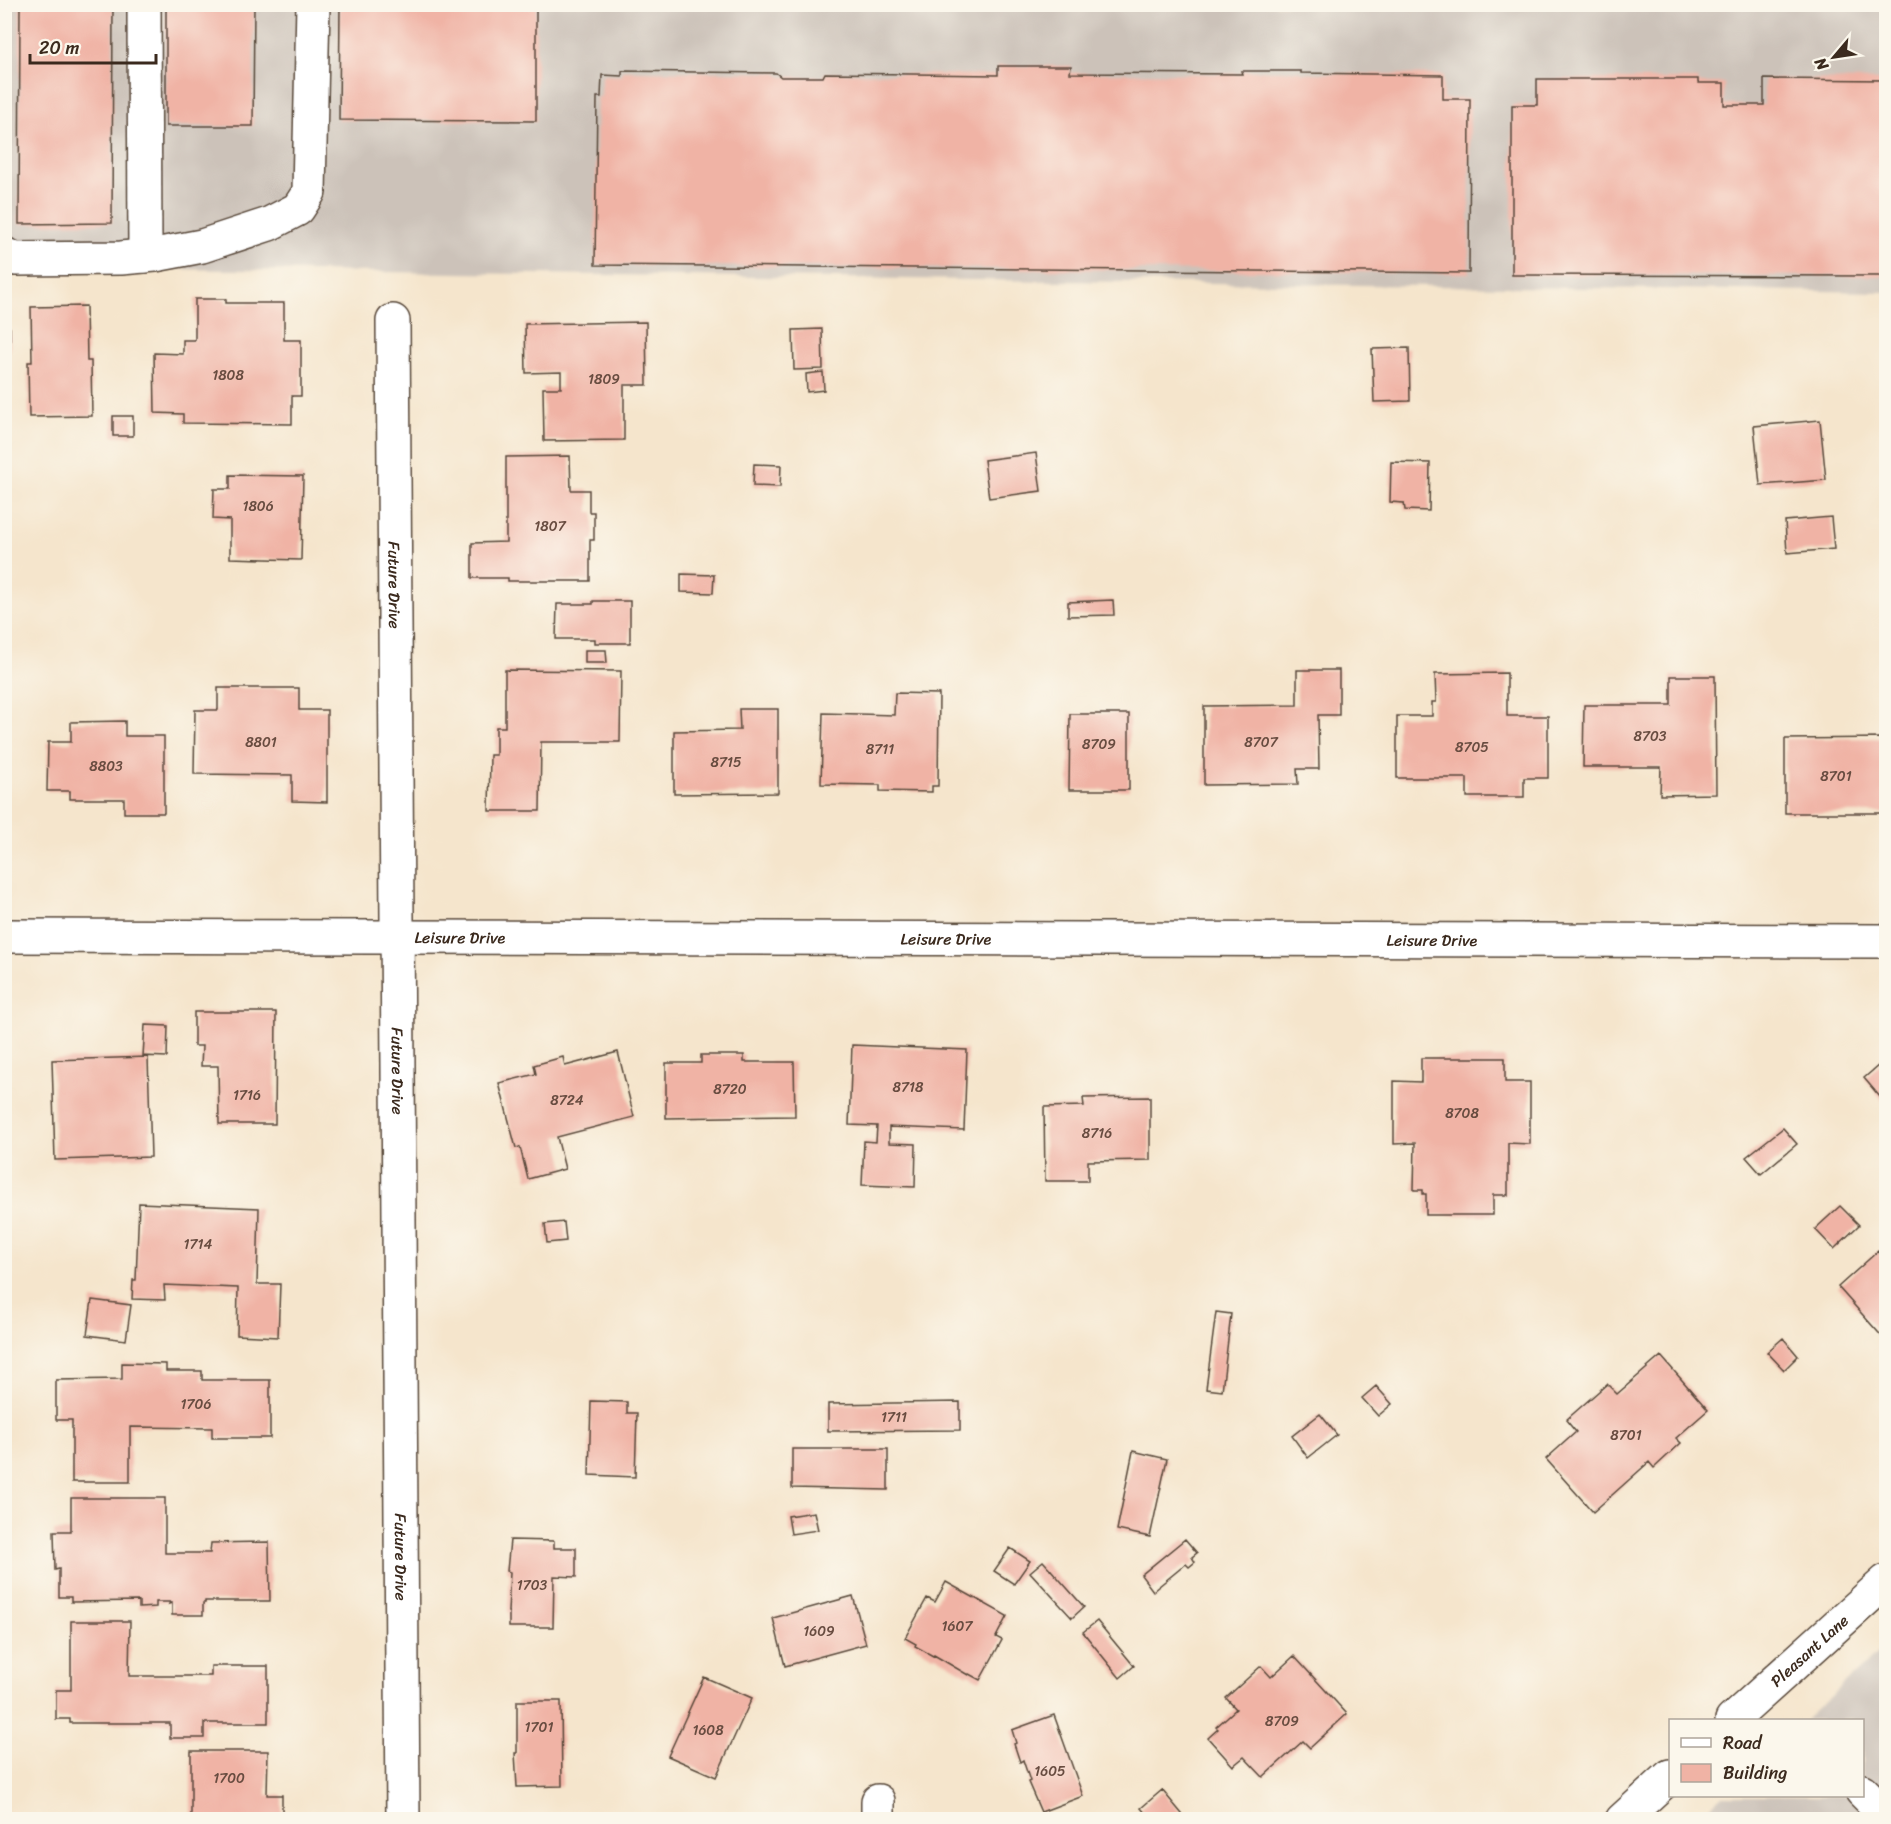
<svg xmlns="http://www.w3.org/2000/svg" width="1891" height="1824" font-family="Sriracha,sans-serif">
<rect width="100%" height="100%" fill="#fbf7ec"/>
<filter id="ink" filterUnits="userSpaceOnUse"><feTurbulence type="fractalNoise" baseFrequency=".0167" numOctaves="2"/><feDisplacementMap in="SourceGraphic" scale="12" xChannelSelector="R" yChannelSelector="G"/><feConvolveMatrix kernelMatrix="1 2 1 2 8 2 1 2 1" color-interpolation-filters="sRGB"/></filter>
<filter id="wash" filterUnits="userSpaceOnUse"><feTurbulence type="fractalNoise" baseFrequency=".008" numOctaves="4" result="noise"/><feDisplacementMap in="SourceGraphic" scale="24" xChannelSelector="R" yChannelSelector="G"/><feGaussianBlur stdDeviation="1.35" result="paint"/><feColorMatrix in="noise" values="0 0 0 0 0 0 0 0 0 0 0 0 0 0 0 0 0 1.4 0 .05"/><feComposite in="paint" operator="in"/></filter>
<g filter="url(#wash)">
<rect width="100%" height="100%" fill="#f5e5cc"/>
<!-- industrial -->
<path fill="#ccc2b9" d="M5,5H1886V292L5,267Z
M1886,1646V1819L1696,1820L1722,1796H1862V1720H1805Z"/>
<g id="blocks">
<!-- building -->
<path fill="#f0b3a5" d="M20,4H113L112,223L19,224Z
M166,4H254L253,126H166Z
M340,4H536V121L339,120Z
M998,66H1071L1070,73L1242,74L1241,71H1301V73L1443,75V99H1470L1469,273L595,265L597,97H601L602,75L622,76V71L776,73L781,77H823L825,73L998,75Z
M1537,79H1698V83H1724V105H1764V79L1886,80V276L1512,275V105H1537Z
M195,299H226V303H284V340H301V396H292V424L183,423V414L155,413L154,353L183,354V340H195Z
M86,306L87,361H91L92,416L29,417L28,362H32L31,307Z
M646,322L647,385H624V440L544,441L543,388H561V372L526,373L525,324Z
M4,328H10V352H4Z
M822,329L823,369L794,370L793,330Z
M1409,348L1410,401L1374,402L1372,349Z
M823,372L824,390L807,392L806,374Z
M113,416H133V436H113Z
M1820,420L1826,480L1760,485L1754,426Z
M1036,453L1041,491L989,498L984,460Z
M570,456L571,490H589V512H594V540H590V581H508V578H472V543L506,542V457Z
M1391,462L1430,463L1429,511L1405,510L1404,503L1390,502Z
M754,464L781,465L780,487L753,486Z
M230,475L303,476L301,560L230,558V520L213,519L214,489H230Z
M1831,517L1834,549L1787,553L1785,521Z
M681,574L714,575L713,593L681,592Z
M1113,600L1114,615L1068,616V602Z
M593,601H630V643H595V639H556L557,604H593Z
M585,650H606L607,663H585Z
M505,670L621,671L620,742H541L540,811H489L490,755H496V727H505Z
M1297,670H1339V715H1318L1319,769H1297L1298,784L1204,785V706L1297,705Z
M1507,673V716H1548V778H1524V797H1467V778H1397V716H1432V702H1436L1435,674Z
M1671,676H1715L1716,794L1660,795L1661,767H1583L1584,705H1671Z
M218,688H299V710H327V802L292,801V775L194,774L195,710H218Z
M895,693L939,694L938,786H932V792L880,791V785L821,784L823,713L894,715Z
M739,709H778V793L674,794V731L740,730Z
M1070,714H1129V790H1069Z
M125,721V736H164V813H124V799H70V791H47L48,742H71V722Z
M1886,738V813H1785V739Z
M194,1012H276L275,1124H219L218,1066H201L202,1046H194Z
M145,1025L168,1026L167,1057L143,1056Z
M852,1045L967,1050L964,1130L889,1127V1143L916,1144L915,1187L862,1185L864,1141L876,1142L877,1126L849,1125Z
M618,1052L634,1117L557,1137L565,1169L528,1179L520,1147L516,1148L499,1083L536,1074L534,1065L563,1057L565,1066Z
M701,1055H744V1062H794L795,1116L666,1118V1063H701Z
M148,1057L151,1157L55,1160L52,1060Z
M1421,1058H1505V1082H1530V1144L1508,1143V1195H1493V1215H1426V1194H1423V1190H1414L1415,1143L1394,1144V1081L1421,1082Z
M1886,1059V1104L1864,1078Z
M1150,1097V1160L1088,1161V1181H1045L1044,1107L1084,1106L1083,1098Z
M1783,1128L1797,1144L1761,1174L1746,1157Z
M139,1203L259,1208L257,1284H280L278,1337L237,1335L238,1288L164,1285L165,1300L132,1299L133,1280H136Z
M1840,1206L1859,1225L1834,1249L1815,1229Z
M564,1222L566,1241L547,1243L545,1224Z
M1878,1251L1886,1260V1341L1838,1287Z
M92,1300L131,1305L126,1340L87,1335Z
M1216,1312L1231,1314L1222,1391L1206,1389Z
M1783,1338L1798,1356L1784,1370L1767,1352Z
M1661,1356L1708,1410L1676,1438L1681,1443L1654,1468L1649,1462L1593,1512L1546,1459L1576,1432L1566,1420L1607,1384L1617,1394Z
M122,1363L166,1364V1371H202V1380H270V1438H212V1428L130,1427V1482H72V1420H56V1380L122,1379Z
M1376,1386L1392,1404L1378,1416L1362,1398Z
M591,1401L627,1402V1413H637L635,1477L589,1475Z
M960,1402V1430L828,1431V1404Z
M1320,1414L1337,1435L1308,1458L1292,1436Z
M792,1449H888V1490L792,1488Z
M1133,1451L1167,1459L1150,1537L1117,1530Z
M71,1498H165V1553H210L211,1543L269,1542L270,1601H205V1603H203V1615H172V1603L169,1604L170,1602H156V1607L139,1608V1601L71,1602V1597H59V1569L55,1570L54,1531H71Z
M814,1512L818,1530L791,1534L788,1516Z
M1185,1539L1197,1553L1192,1557L1195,1562L1189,1567L1186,1564L1153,1591L1141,1575Z
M510,1540L554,1541V1548H576V1577L554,1576L553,1627H509V1612H508L510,1572L507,1571Z
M1010,1548L1030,1561L1014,1584L994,1571Z
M1043,1561L1084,1607L1072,1618L1030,1572Z
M946,1582L1007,1616L996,1637L1002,1640L980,1680L969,1674L968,1675L934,1655L933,1656L915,1646L916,1644L905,1638L927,1598L935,1602Z
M853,1596L866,1644L785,1666L773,1618Z
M71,1621H130L129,1676H211V1666H268V1723H204V1738H170V1723H70V1719H56V1690H71Z
M1097,1621L1134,1666L1120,1678L1083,1632Z
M1294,1656L1347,1714L1310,1748L1303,1741L1263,1777L1244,1757L1233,1766L1208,1738L1218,1729L1216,1727L1236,1709L1226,1698L1261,1666L1271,1677Z
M704,1677L752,1698L716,1777L668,1756Z
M517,1701H561L562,1786L517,1787L515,1753H517Z
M1054,1715L1083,1796L1041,1812L1028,1782L1030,1781L1023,1760L1020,1762L1014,1744L1016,1743L1012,1730Z
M191,1751H268L267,1795H282V1820H191Z
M1162,1790L1187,1820H1151L1141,1808Z"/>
</g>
</g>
<g filter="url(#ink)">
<use href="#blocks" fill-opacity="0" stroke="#574638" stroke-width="1.5"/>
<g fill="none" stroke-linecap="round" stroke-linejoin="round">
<defs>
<g id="minor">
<path d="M144,4L145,256"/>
<path d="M4,254L15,259L121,258L155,255L202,246L269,224L298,209L309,192L313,4"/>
<path id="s1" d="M393,321L403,1820"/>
<path id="s2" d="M4,936L1886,941"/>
<path id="s3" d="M1732,1720L1886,1581"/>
<path d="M1862,1791L1886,1815"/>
<path d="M878,1820V1801"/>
<path d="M1622,1820L1670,1776"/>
</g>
</defs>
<!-- minor casing -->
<use href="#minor" stroke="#574638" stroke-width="36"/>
<!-- minor -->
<use href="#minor" stroke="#fff" stroke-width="33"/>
</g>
</g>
<g text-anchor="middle" stroke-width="4.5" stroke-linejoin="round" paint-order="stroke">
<!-- number labels -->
<g font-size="14" fill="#684c40">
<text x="228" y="380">1808</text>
<text x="604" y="384">1809</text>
<text x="258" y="511">1806</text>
<text x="550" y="531">1807</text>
<text x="1650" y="741">8703</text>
<text x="261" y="747">8801</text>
<text x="1261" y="747">8707</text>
<text x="1099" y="749">8709</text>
<text x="1472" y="752">8705</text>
<text x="880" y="754">8711</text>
<text x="726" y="767">8715</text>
<text x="106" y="771">8803</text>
<text x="1836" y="781">8701</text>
<text x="908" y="1092">8718</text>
<text x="730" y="1094">8720</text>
<text x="247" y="1100">1716</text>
<text x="567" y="1105">8724</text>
<text x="1462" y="1118">8708</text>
<text x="1097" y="1138">8716</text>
<text x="198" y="1249">1714</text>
<text x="196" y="1409">1706</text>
<text x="894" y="1422">1711</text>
<text x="1626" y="1440">8701</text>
<text x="532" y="1590">1703</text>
<text x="957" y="1631">1607</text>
<text x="819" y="1636">1609</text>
<text x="1282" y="1726">8709</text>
<text x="539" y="1732">1701</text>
<text x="708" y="1735">1608</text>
<text x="1050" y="1776">1605</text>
<text x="229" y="1783">1700</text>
</g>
<!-- street labels -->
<g font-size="16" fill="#3b2a1e" stroke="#fbf7ec">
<text dy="6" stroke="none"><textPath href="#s1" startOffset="264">Future Drive</textPath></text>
<text dy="6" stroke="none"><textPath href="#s2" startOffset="456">Leisure Drive</textPath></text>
<text dy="6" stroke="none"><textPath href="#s2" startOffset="942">Leisure Drive</textPath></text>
<text dy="6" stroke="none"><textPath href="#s2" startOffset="1428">Leisure Drive</textPath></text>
<text dy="6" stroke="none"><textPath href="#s1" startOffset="750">Future Drive</textPath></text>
<text dy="6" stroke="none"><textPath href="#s1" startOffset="1236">Future Drive</textPath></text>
<text dy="6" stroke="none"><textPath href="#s3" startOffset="104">Pleasant Lane</textPath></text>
</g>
</g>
<!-- margin -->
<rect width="1891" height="1824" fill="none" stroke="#fbf7ec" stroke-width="24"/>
<!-- legend -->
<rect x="1669" y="1719" width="195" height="78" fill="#fbf7ec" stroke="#aea59a" stroke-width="1.5"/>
<rect x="1681" y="1738" width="30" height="9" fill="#ffffff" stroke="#aea59a" stroke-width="1.5"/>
<text x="1723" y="1749" font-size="18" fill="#3b2a1e">Road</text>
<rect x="1681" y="1764" width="30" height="18" fill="#f0b3a5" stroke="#aea59a" stroke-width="1.5"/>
<text x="1723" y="1779" font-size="18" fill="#3b2a1e">Building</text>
<!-- north arrow -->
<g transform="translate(1834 57) rotate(241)" stroke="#fbf7ec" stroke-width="4.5" paint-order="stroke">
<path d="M0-4.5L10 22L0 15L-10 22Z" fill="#3b2a1e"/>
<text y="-9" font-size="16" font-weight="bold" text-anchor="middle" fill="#3b2a1e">N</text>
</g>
<!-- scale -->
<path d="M30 54v9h126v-9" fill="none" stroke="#3b2a1e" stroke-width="3"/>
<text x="39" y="54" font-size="18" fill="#3b2a1e" stroke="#fbf7ec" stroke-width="4.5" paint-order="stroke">20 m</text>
</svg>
